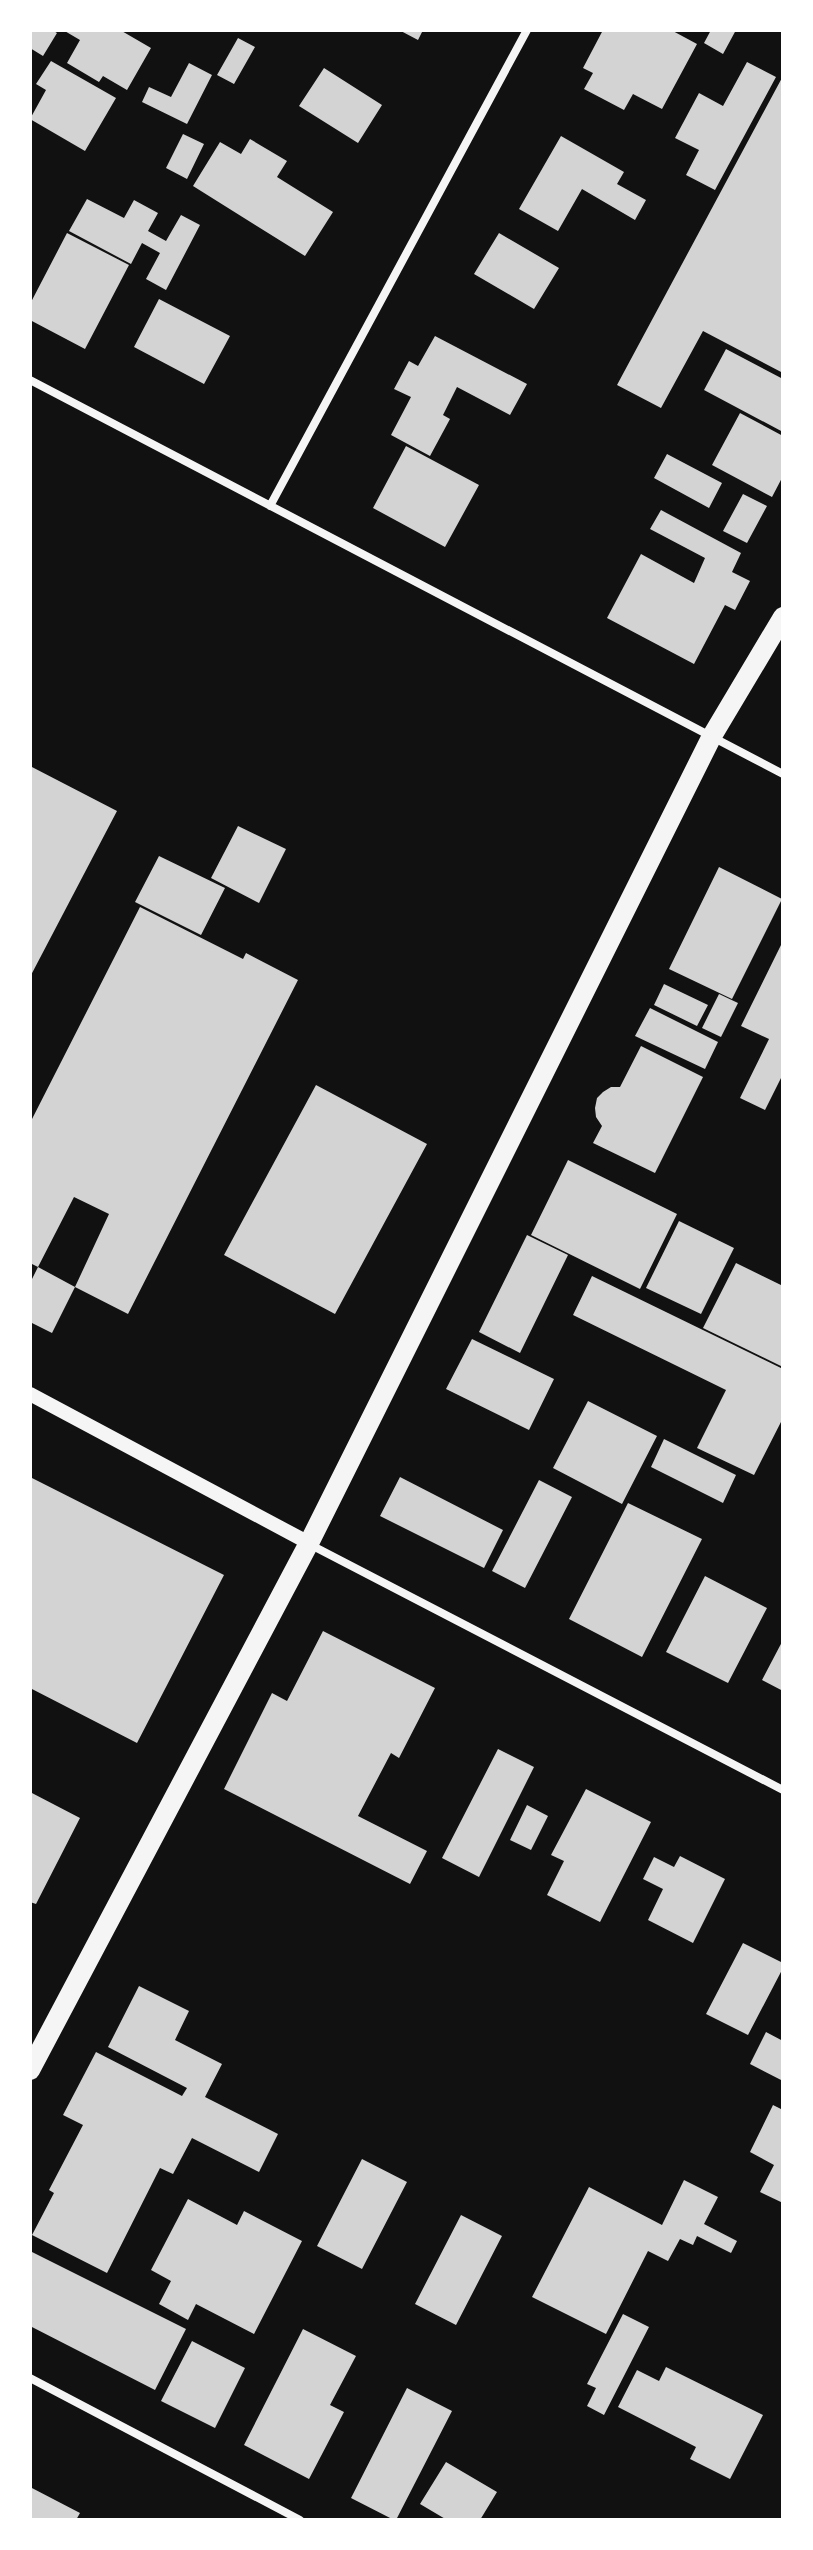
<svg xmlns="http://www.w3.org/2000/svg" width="813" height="2550" font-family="'Fira Sans Condensed',sans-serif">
<rect width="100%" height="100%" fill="#111"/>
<!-- building -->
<path fill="#d3d3d3" d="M30,30H52L57,33L43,56L30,48Z
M63,30H120L151,48L127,90L103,76L99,82L67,63L80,40Z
M399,30H423L418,40Z
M603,30H671L697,44L662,109L633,94L624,110L584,89L593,73L583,68Z
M711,30H736L723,54L704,43Z
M238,38L255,47L234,84L217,75Z
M51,61L116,98L85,151L30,119L46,90L36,84Z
M747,62L776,77L715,190L686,175L699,150L675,138L699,93L723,106Z
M189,63L212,75L187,124L142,102L149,87L171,97Z
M324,68L382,105L358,143L299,106Z
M783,76V373L703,331L661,408L617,385Z
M183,134L204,144L187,179L166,168Z
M561,136L624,172L617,184L646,200L635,220L582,189L558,231L519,209Z
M250,139L287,161L277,177L333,212L305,256L193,186L220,142L241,154Z
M87,199L124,218L134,200L158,213L148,231L166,241L181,215L200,225L166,290L146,279L160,253L142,243L131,264L69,231Z
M67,233L129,265L85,349L30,320V304Z
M499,233L559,268L534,309L474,274Z
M159,299L230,336L204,384L134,347Z
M435,336L527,384L510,415L457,387L443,415L450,419L430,456L391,435L411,397L394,389L409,361L418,366Z
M726,349L783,379V432L704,390Z
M740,413L783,436V476L772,497L712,465Z
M406,446L479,485L445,547L373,508Z
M667,454L722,483L709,508L654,478Z
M743,494L767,506L747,543L723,531Z
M661,510L741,553L732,572L750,581L735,610L725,605L694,664L607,618L641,554L694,583L705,558L650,529Z
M30,766L117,811L30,977Z
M238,826L286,849L259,903L211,878Z
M159,856L225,888L201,935L135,902Z
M719,867L782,899L732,999L669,969Z
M140,907L243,959L246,953L298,980L128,1314L75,1287L52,1333L30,1322V1283L38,1267L75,1287L109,1214L74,1197L38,1267L30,1263V1123Z
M781,945L783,946V1074L765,1110L740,1098L769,1039L741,1026Z
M664,984L708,1005L697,1026L654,1005Z
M719,994L738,1003L721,1037L702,1028Z
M650,1008L718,1042L705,1069L635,1036Z
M641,1046L703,1077L655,1173L593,1143L602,1126L596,1117L595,1108L597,1098L603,1092L611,1087H620Z
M316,1085L427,1144L335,1314L224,1255Z
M568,1160L677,1214L640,1289L531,1235Z
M679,1221L734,1248L701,1314L646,1288Z
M527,1235L568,1255L520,1353L479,1332Z
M736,1263L783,1286V1367L703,1328Z
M592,1276L783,1369V1418L754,1475L697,1448L726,1390L573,1315Z
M472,1339L554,1379L529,1430L446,1389Z
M588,1401L657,1436L622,1504L553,1468Z
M664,1439L736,1475L723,1503L651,1467Z
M30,1477L224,1575L137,1743L30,1688Z
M400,1477L503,1530L484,1568L380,1516Z
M539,1480L572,1497L525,1588L492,1571Z
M628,1503L702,1539L642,1657L569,1619Z
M705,1576L767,1608L728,1683L666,1652Z
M323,1631L435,1688L399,1758L391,1753L358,1816L427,1851L410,1884L224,1789L272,1693L287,1701Z
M783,1640V1691L762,1680Z
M498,1749L534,1767L479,1877L442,1858Z
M586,1789L651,1822L600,1922L547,1895L564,1861L551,1855Z
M30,1792L80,1818L36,1904L30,1902Z
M527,1805L548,1816L531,1850L510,1840Z
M680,1856L725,1879L693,1943L648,1920L663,1889L643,1879L654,1857L674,1867Z
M743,1943L783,1963V1968L748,2035L706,2014Z
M139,1986L189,2011L175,2040L222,2064L205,2097L278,2134L259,2172L192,2138L173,2174L160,2168L107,2273L32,2235L54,2193L49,2190L83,2125L63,2115L96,2052L182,2096L187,2088L108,2047Z
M766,2032L783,2041V2081L750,2064Z
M773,2105L783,2110V2203L760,2192L774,2165L750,2152Z
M362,2159L407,2182L362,2269L317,2246Z
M684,2180L718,2197L704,2224L737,2241L731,2253L697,2236L693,2245L680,2239L668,2261L648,2251L606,2334L532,2297L589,2187L662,2225Z
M188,2199L237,2225L244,2211L302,2241L254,2334L196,2304L188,2320L159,2304L171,2281L151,2270Z
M461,2215L502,2236L456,2325L415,2304Z
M30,2251L186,2329L155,2390L30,2326Z
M623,2314L649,2327L604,2415L587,2406L596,2388L587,2384Z
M303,2329L356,2356L330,2405L344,2412L309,2479L244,2445Z
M192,2341L245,2368L215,2428L161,2401Z
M666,2367L763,2415L730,2479L690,2459L696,2447L618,2407L637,2370L659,2381Z
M407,2388L452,2411L396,2520H394L351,2498Z
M446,2462L497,2492L480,2520H447L420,2504Z
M30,2487L80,2513L76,2520H30Z"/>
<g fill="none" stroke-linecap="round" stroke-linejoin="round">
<!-- minor -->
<path stroke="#f5f5f5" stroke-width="8" d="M30,380L783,774
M270,506L527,30
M309,1544L783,1790
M30,2378L300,2520"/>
<!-- tertiary -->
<path stroke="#f5f5f5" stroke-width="14" d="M30,1394L309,1543"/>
<!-- primary -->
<path stroke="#f5f5f5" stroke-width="20" d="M30,2070L309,1543L712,736L783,617"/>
</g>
<!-- border -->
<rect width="813" height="2550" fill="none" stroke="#ffffff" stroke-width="64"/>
</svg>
